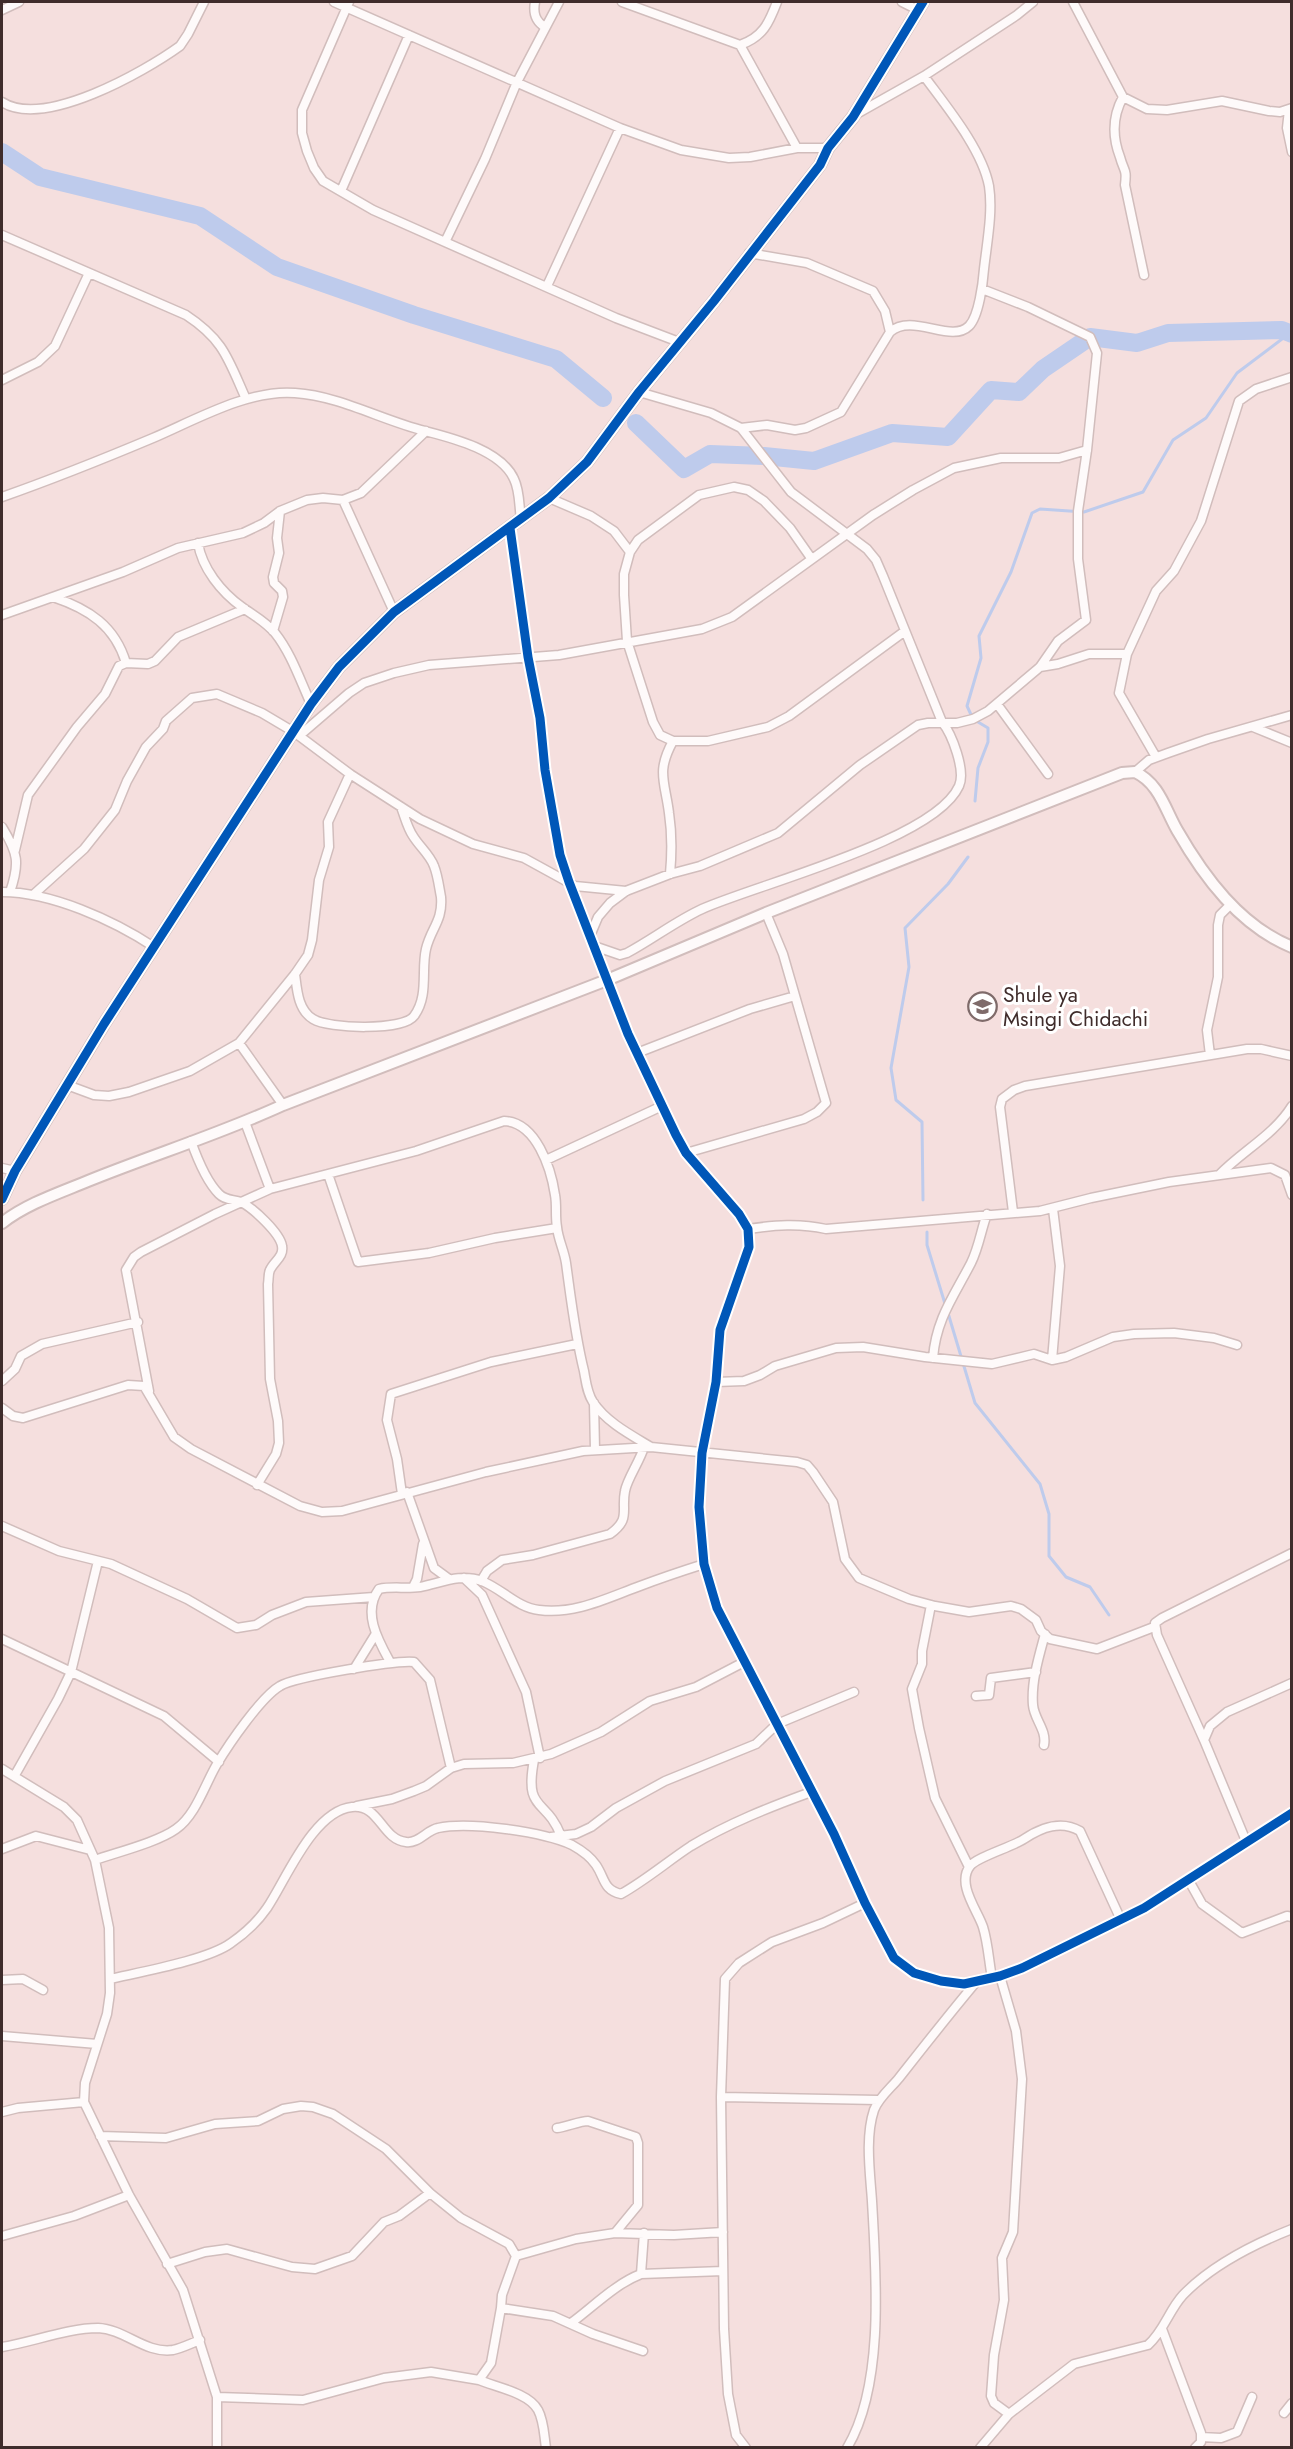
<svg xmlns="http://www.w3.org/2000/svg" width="1293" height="2449" font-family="Jost,sans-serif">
<rect width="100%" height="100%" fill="#f5dfde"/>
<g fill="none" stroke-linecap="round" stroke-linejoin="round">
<!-- stream -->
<path stroke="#becbec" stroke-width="3" d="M975,801L978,768L988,742V728L973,719L967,706L981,658L979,636L1011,572L1032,513L1040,509L1084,512L1143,492L1173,440L1206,418L1237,373L1290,333
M923,1200L922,1122L896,1100L891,1068L909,967L905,928L948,884L968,857
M927,1232V1245L946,1307
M948,1313L975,1403L1040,1484L1049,1514V1556L1066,1577L1090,1587L1109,1615"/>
<!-- river -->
<path stroke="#becbec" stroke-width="18" d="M2,152L40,177L200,216L277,267L414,315L556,359L603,398
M636,423L684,469L710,454L764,456L814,461L892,433L948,437L991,390L1019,392L1043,369L1090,337L1137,343L1168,333L1282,330L1292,334"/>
<defs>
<path id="minor" d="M334,2L620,128L681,150L729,158L750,157L797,148H828
M349,2L302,110V133L307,151L314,168L323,181L373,210L616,318L679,342
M535,2C533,13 535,21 545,27
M622,2L740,45C763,37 769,23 777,2
M902,2L918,10
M1073,2L1123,97L1147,109L1167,110L1222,101L1269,111L1280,112L1292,108
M2,10L19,2
M740,45L797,148
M1123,97C1112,117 1112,136 1120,157C1124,172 1127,168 1125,185L1144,275
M2,102C44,129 144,72 180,46L188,34L204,2
M1289,110L1287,128L1292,152
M853,116L924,76L1017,15L1033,2
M341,191L409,35
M2,235L186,315C224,340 228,359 246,399
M445,242L485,159L517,82L559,2
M749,253L807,263L873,291L885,311L890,332
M547,286L620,128
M2,380L38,362L55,346L89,273
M741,428L767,425L795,430L806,428L841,412L890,332C912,312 951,344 969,326C979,316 983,282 984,269C987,242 993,212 989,186C982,149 946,106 924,76
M2,497C53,479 103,459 153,438C195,420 249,389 295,393C340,396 381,420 425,431C452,438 501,450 514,479C520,491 519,507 521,519
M549,498L591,516L614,531L630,552
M343,500L394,612
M510,528L528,657L540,718L545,770L560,855L569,882L628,1034L676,1135L686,1153L739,1214L748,1229L749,1247L720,1330L716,1382L702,1453L699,1507L704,1564L717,1608L834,1834L865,1903L894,1958L914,1973L941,1981L964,1984L1000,1976L1022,1968L1144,1908L1292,1813
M198,543C202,568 221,592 242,607C254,616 265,621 275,633C291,653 300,680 311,704
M811,558L790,528L764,501L748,490L734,487L699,495L638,540L630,552L624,574V595L627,641L653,722L660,735L673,741H708L768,727L789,716L905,631
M53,597C89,609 115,626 126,663
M2,615L123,572L178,548L243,533L264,523L280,511L307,500L323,498L343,500L361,493L426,431
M273,631L283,597L282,591L274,583L273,577L279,553L277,538L280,511
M1040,667L1058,664L1089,654H1127
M997,704L1048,774
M1253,727L1292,743
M299,736L349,693L364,683L394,673L429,665L559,655L702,629L732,617L873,515L913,490L954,468L1001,458H1059L1087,450
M1156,757L1119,693L1127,654L1156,591L1174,571L1201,521L1239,401L1256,389L1292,377
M1135,772L1149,760L1168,753L1208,739L1292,715
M2,827C18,853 20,863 10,892
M15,850L28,795L77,727L105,694L119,666L126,663L148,664L155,661L178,637L245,609
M670,874C672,853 672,833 669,813C665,781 656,772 673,741
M2,892C51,892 113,920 154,947
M33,895L84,849L115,810L127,781L146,747L163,729L166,721L192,698L217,694L262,713L294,732L350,774L420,819L473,844L524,858L575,886L626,891
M590,936L598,917L610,903L626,891L670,874L700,866L778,833L860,765L918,725L928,723H957L973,719L988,711L1040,667L1058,641L1086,620L1078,559V511L1087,450L1097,353L1090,337L1028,307L982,289
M594,946L620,955L627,953C653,939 676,921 702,909C758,884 935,840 959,786C966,771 952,734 942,722L883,576L876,560L867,549L791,492L741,428L711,413L639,392
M295,974C297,990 298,1010 313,1019C329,1029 403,1031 414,1016C429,996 421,970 426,949C431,928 443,921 441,897C439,887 438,876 434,866C430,855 419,846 413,836C407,827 405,817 401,807
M239,1043L283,1105
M637,1053L750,1009L795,996
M1210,1055L1207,1030L1218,977V925L1220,915L1230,905
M67,1085L94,1095L109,1096L129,1092L190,1071L239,1043L295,974L308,955L312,940L319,880L329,847L328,822L350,774
M245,1122L270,1189
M191,1141C197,1158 206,1181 219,1194C226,1201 233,1199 241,1202C253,1208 280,1233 282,1246C284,1257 274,1261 270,1270C268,1274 269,1279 268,1284L270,1379L278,1421L279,1443L276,1454L257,1485
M686,1153L804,1119L817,1112L826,1103L783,954L766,913
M546,1160L662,1106
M2,1168L15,1171
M328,1174L358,1262L429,1253L495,1238L557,1228
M1219,1175C1242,1151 1274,1135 1292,1106
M1013,1212L1000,1107L1002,1099L1014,1090L1025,1086L1247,1049H1261L1292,1056
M748,1229C775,1225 799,1223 826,1229L1040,1211L1091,1198L1169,1182L1271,1168L1285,1175L1292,1195
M933,1358C936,1319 954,1296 971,1263C979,1247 981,1230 987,1214
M1052,1360L1060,1266L1053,1209
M2,1381L15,1369L21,1356L42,1344L138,1322
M716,1382L744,1381L760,1375L775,1366L836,1348L863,1347L925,1357L992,1364L1034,1354L1052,1360L1066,1357L1113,1337L1134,1334L1174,1333L1214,1338L1237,1345
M149,1391L126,1270L134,1257L141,1252L215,1214L270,1189L416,1151L504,1121C536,1122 551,1168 555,1195C557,1205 555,1216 557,1227C558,1239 564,1250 566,1263C571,1299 575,1335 584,1371C586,1382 587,1393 593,1402C606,1422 631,1435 651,1447
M594,1403L595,1450
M2,1408L13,1416L23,1418L128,1385L144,1386L174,1437L191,1449L300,1506L322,1512L342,1511L486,1472L583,1451L651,1447L797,1462L807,1465L813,1472L833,1502L845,1559L859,1578L909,1599L935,1606L969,1612L1011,1606L1021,1609L1036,1620L1041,1631L1050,1639L1097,1649L1154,1627
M407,1492L434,1568L449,1579
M402,1494L397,1459L387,1420L391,1394L491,1362L577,1344
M2,1526L59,1551L111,1564L187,1599L237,1628L256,1625L272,1615L306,1602L374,1597
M464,1578L482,1595L526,1692L540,1758
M481,1581L487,1571L502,1560L533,1555L610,1534C631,1519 621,1511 625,1491C627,1479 640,1461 644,1447
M413,1587L417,1579L423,1544
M931,1605L922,1651V1664L912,1689L919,1728L935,1798L969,1867
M2,1639L164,1716L219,1762
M390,1662C378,1640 362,1612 379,1589C392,1586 406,1589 420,1587C441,1583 460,1573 482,1581C502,1589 518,1608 539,1610C574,1615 607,1598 640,1586C661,1578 682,1571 704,1564
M354,1669L375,1635
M976,1696L989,1695L991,1678L1036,1672
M1204,1740L1157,1635L1155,1623L1162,1618L1292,1553
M1044,1745C1047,1730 1034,1719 1033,1705C1031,1682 1039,1656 1045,1634
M534,1760C524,1813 546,1797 561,1836
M2,1769L64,1807L77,1820L95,1860L109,1928L110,1993L107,2014L85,2083L84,2102L129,2195L183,2290L217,2397V2448
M15,1775L58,1699L71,1672L98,1561
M357,1806L392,1799L414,1791L426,1786L451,1768L464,1764L513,1763L551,1754L601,1732L650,1701L696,1687L744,1662
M551,1837L576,1834L591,1827L616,1808L665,1781L756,1744L777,1724L854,1692
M1246,1841L1204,1740L1210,1726L1227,1712L1292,1683
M2,1849L36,1836L90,1850
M95,1860C118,1852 158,1842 176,1829C196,1815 205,1784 217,1764C229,1744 261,1697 280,1686C294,1677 396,1660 414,1662L430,1680L451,1768
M1188,1879L1202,1904L1242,1933L1287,1916L1292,1917
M1000,1976L1016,2031L1022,2079L1013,2232L1002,2258L1004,2300L994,2355L991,2396L994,2403L1009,2414
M992,1978C989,1962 988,1943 983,1927C978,1911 956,1884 970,1866C977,1857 1012,1847 1024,1839C1042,1827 1061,1820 1080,1831L1121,1920
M110,1979C140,1972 208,1960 231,1943C244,1934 258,1921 267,1908C286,1880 313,1811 352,1807C380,1804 381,1839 406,1842C418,1844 427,1830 438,1828C469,1821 543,1832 572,1845C581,1850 590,1856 596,1865C605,1878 603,1890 621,1894C646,1880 668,1861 691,1846C729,1823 770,1807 811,1792
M2,1980L23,1979L43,1990
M2,2036L97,2044
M721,2097L878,2100
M2,2112L18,2108L84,2102
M557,2128C566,2127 580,2121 588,2121L636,2137L638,2143V2205L615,2233
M100,2136L166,2138L215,2124L258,2121L283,2109L301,2106L313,2107L333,2114L386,2149L430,2193L461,2218L509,2244L516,2256L502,2295L501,2308
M2,2236L74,2216L129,2195
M516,2256L576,2239L615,2233L674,2235L723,2232
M167,2264L205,2252L227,2249L292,2267L315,2269L352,2256L384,2222L399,2216L430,2193
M641,2274L644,2233
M571,2323C593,2307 615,2284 641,2274L723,2271
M1162,2329L1201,2433V2442L1195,2448
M2,2347C32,2342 69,2328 98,2328C125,2329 145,2354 173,2350C182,2348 192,2343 200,2340
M479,2380C496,2387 529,2393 538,2410C544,2421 544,2435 546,2448
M217,2397L303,2400L384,2378L431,2372L479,2380L491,2363L501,2308L553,2316L593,2334L643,2351
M1284,2413L1292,2403
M1201,2437L1221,2438L1237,2432L1252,2397
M746,2448L736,2435L728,2394L724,2329L721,2097L725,1979L739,1963L772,1942L823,1923L865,1903
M847,2448C885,2385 876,2273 872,2201C870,2172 865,2137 874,2110C879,2097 891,2088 899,2078C925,2045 950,2013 977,1981
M980,2448L1009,2414L1074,2364L1148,2345C1164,2331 1169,2310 1183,2295C1211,2266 1254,2244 1292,2229"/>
<path id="tertiary" d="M2,1199L15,1171L104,1024L311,704L339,667L394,612L549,498L587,462L639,392L714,301L820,165L828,148L853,117L923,2
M2,1223C26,1204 59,1193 88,1181C152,1155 220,1134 283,1105L607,980L766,913L1122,773L1135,772C1159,783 1165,809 1177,830C1204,877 1240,926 1292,947"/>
</defs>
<!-- minor casing -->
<use href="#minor" stroke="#d1bdbc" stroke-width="11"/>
<!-- tertiary casing -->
<use href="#tertiary" stroke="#d1bdbc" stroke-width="14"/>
<!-- minor -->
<use href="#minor" stroke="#fefafa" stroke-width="8"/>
<!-- tertiary -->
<use href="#tertiary" stroke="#fefafa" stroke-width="10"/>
<defs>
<path id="cycleway" d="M510,528L528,657L540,718L545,770L560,855L569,882L628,1034L676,1135L686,1153L739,1214L748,1229L749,1247L720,1330L716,1382L702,1453L699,1507L704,1564L717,1608L834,1834L865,1903L894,1958L914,1973L941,1981L964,1984L1000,1976L1022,1968L1144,1908L1292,1813
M2,1199L15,1171L104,1024L311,704L339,667L394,612L549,498L587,462L639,392L714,301L820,165L828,148L853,117L923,2"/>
</defs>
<!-- cycleway casing -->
<use href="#cycleway" stroke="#fff" stroke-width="13"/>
<!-- cycleway -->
<use href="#cycleway" stroke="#0057b8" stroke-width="9"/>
</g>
<!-- icons -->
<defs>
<symbol id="school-ring" viewBox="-11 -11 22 22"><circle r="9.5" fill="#fff" stroke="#7f6b6a" stroke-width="1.5"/><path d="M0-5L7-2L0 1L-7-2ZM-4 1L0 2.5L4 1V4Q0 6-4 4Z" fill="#7f6b6a"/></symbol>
</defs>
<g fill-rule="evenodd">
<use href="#school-ring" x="966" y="990" width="33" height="33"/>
</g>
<g text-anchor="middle" stroke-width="6" stroke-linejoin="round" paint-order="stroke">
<!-- poi labels -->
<g font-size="21" fill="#3f2c2b" stroke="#fff" text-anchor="start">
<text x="1003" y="1002">Shule ya<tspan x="1003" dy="24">Msingi Chidachi</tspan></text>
</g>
</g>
<!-- border -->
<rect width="1293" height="2449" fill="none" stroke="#3f2c2b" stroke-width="6"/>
</svg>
